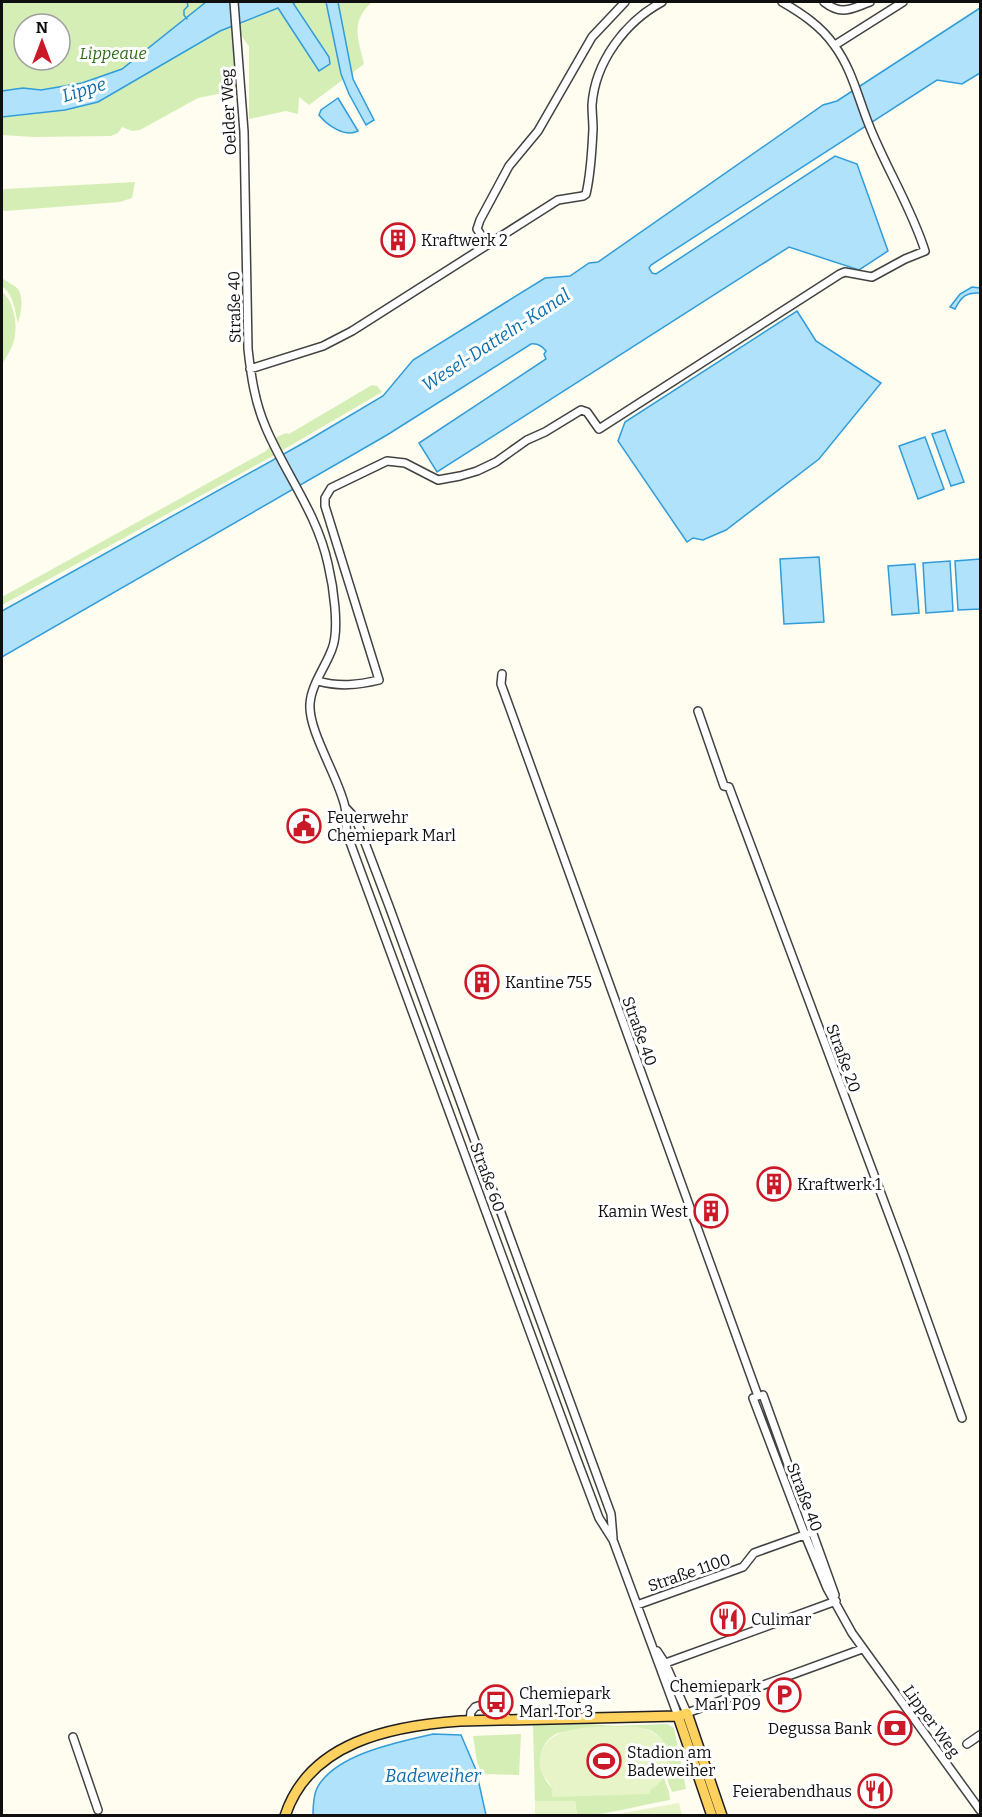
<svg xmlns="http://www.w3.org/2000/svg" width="982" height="1817" font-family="Bitter,serif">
<rect width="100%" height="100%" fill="#fffcf0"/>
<!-- green -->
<path fill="#d5eeb6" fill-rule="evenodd" d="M2,2H232L231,26L238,90L198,98L140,130L132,131L122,127L118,133L111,136L33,137L2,135ZM24,24H60V60H24Z
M235,2H372C350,22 358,38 364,64L309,105L299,97L298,114L286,111L249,119V46C237,33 236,19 235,2Z
M135,182L132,198L120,202L5,211L2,210V190L5,189Z
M2,278C6,281 14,285 18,289C24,298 21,314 18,323C14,307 14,296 2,286Z
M2,292C14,301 18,325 14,340C13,348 5,358 2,365Z
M372,385L377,386L382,392L271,457L2,605V597L266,451L277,437L286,433L289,434Z
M591,1724L614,1726L667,1724L674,1728L686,1789L672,1792C670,1787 666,1779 667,1774C667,1761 671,1750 661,1739C658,1735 652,1730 646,1729C640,1727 563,1731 558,1733C535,1743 536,1773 552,1788L650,1794V1790L664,1778L669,1792L670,1800C640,1805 606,1816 577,1815L575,1801H535L533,1725Z
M521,1734L519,1775L482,1774L477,1762L473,1736Z"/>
<!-- pitch -->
<path fill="#e7f4c8" d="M637,1727C672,1732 682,1772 650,1790V1794L552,1797C552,1794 553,1790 552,1788C547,1777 538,1775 540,1759C544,1719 609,1728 637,1727Z
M535,1801H575L577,1815H535Z
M679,1803L682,1815H612Z"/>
<!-- water -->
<path fill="#b0e2fc" stroke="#309cda" stroke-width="1.5" d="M206,2H297L293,3L329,57L330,64L319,71L278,8L220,31L98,102L65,110L2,117V91L23,88L41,90L82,83L122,69Z
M326,2H338L353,79L374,120L366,125L349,94L341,74Z
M980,8V73L962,84L937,80L651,265L649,268L652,273L656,274L835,156L857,164L888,251L859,270L789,247L437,472L419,443L546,359L544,354L546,351C542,346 538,343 531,344L387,435L2,657V611L307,441L383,396L413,360L545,278L570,276L589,263L598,262L823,105L837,101Z
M338,98L358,131C345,138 327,125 319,115L321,110Z
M972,287L980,288V293C966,292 961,297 955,309L950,307L960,294Z
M797,311L816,341L881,383L819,459L726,530L703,540L693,538L687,542L618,441L625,422Z
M945,430L964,482L951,486L932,434Z
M925,437L944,489L918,499L899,446Z
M819,557L824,622L784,624L780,559Z
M980,559V609L958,610L955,561Z
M950,561L953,611L926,613L923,563Z
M915,564L919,613L892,615L888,566Z
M433,1734L461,1735L476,1770L486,1815H313C313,1806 313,1797 317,1788C335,1754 398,1742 433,1734Z"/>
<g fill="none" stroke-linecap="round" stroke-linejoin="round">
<!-- stream -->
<path stroke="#309cda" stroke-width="1.5" d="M187,19L184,15V10L188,6L187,2"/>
<defs>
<path id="minor" d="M234,2L244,132L248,349C251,376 255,403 266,428C286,475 317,513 328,564C333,585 340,629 332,649C326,666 311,685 310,704C308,731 339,778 345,807C347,816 345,825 347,834L576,1457L599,1518L613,1540L678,1716
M824,2C842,16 850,9 870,2
M835,45L903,2
M487,244L477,229L480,220L509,166L538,131L592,37L625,2
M250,369L323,346L352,331L558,200L583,196L586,194C591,173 592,150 593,129C593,121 592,113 592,105C595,62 625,22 662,2
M502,674L501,684L513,717L758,1396
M318,681C339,687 358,685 379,680L325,506V498L331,488L387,461L405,463L438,480L460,476L477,471L496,462L527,440L545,432L581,410L587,412L599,429L840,274L845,272L872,277L905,259L925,251C911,207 886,168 869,125C858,98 852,69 834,45C821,26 801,13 782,2
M698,711L724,786L729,787L904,1255L962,1418
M345,807L356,819L389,906L611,1514L613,1538
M763,1395L835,1595
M753,1398L805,1535L827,1588L852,1633L980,1810
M637,1605L743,1567L754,1553L807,1534
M657,1651L665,1663L687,1713L862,1649
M663,1664L836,1601
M470,1721L471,1712L475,1707C496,1700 495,1705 509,1720
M73,1737L98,1810
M967,1744L980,1735"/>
<path id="major" d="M678,1716L712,1816
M285,1816C309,1742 391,1726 460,1721L678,1716L687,1713L722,1816"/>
</defs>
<!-- minor casing -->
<use href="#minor" stroke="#424242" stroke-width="10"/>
<!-- major casing -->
<use href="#major" stroke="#202020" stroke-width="12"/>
<!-- minor -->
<use href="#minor" stroke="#fff" stroke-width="7"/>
<!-- major -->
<use href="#major" stroke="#ffd260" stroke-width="9"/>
</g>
<!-- icons -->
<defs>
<symbol id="building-ring" viewBox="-11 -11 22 22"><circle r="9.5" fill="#fff" stroke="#cc1928" stroke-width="1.5"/><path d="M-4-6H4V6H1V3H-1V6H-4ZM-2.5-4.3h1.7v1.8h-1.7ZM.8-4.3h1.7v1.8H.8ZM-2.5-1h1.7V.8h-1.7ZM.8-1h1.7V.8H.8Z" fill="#cc1928"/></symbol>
<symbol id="civic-ring" viewBox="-11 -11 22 22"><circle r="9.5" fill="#fff" stroke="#cc1928" stroke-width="1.5"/><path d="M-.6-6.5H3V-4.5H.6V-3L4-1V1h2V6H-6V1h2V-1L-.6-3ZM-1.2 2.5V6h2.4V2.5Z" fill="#cc1928"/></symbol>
<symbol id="restaurant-ring" viewBox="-11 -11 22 22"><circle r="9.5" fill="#fff" stroke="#cc1928" stroke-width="1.5"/><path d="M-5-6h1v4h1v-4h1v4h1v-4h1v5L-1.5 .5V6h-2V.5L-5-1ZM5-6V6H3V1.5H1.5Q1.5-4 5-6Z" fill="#cc1928"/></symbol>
<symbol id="parking-ring" viewBox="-11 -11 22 22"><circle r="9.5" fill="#fff" stroke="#cc1928" stroke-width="1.5"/><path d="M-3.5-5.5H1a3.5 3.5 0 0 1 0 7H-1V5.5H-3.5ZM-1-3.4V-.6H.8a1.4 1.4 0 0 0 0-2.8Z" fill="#cc1928"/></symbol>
<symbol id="bus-ring" viewBox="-11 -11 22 22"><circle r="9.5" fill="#fff" stroke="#cc1928" stroke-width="1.5"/><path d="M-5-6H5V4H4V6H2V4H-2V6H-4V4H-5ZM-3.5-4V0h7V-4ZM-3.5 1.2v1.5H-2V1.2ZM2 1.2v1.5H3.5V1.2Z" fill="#cc1928"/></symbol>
<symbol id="bank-ring" viewBox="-11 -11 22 22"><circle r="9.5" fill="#fff" stroke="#cc1928" stroke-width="1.5"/><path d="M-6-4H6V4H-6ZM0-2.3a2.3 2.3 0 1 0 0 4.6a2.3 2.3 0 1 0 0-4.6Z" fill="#cc1928"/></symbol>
<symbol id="stadium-ring" viewBox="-11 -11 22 22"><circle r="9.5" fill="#fff" stroke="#cc1928" stroke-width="1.5"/><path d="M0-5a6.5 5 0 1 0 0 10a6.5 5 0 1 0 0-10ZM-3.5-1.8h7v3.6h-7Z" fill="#cc1928"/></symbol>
</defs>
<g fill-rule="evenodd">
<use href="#building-ring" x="379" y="221" width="38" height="38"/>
<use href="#civic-ring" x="285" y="807" width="38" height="38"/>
<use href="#building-ring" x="463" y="963" width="38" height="38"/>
<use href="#building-ring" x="755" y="1165" width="38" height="38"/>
<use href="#building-ring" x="692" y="1192" width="38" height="38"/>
<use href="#restaurant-ring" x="709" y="1600" width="38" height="38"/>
<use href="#parking-ring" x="765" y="1676" width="38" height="38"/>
<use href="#bus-ring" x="477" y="1683" width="38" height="38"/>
<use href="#bank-ring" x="876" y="1709" width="38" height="38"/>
<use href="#stadium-ring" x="585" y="1742" width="38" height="38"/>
<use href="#restaurant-ring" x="856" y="1772" width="38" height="38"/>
</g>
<g text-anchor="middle" stroke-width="6" stroke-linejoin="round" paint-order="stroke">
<!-- park labels -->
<g font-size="16" font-style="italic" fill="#2d6d18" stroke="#fff">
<text x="113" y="59">Lippeaue</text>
</g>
<!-- street labels -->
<g font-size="16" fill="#0f0f0f" stroke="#fff">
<text transform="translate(228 112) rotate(-93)" y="6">Oelder Weg</text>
<text transform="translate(234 307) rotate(-91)" y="6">Straße 40</text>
<text transform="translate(640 1031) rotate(70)" y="6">Straße 40</text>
<text transform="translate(844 1058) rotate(70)" y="6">Straße 20</text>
<text transform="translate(488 1177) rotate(70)" y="6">Straße 60</text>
<text transform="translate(805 1497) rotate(69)" y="6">Straße 40</text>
<text transform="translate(689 1572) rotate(-19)" y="6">Straße 1100</text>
<text transform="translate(932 1721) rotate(54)" y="6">Lipper Weg</text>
</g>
<!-- poi labels -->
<g font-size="16" fill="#0f0f0f" stroke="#fff" text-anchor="start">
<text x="421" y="246">Kraftwerk 2</text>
<text x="327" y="823">Feuerwehr<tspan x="327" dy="18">Chemiepark Marl</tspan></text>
<text x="505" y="988">Kantine 755</text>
<text x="797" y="1190">Kraftwerk 1</text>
<text x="688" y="1217" text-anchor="end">Kamin West</text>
<text x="751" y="1625">Culimar</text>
<text x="761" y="1692" text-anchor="end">Chemiepark<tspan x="761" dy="18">Marl P09</tspan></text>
<text x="519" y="1699">Chemiepark<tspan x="519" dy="18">Marl Tor 3</tspan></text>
<text x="872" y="1734" text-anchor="end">Degussa Bank</text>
<text x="627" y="1758">Stadion am<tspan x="627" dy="18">Badeweiher</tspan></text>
<text x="852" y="1797" text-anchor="end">Feierabendhaus</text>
</g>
<!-- water labels -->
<g font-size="18" font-style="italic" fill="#0b6dad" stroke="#fff">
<text transform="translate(84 90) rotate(-17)" y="6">Lippe</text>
<text transform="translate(496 340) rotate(-33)" y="6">Wesel-Datteln-Kanal</text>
<text x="433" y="1782">Badeweiher</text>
</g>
</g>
<!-- border -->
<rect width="982" height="1817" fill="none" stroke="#0f0f0f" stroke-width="6"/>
<!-- north arrow -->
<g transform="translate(42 42)"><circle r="28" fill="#ffffff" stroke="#9f9f9f" stroke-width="1.5"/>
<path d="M0-4.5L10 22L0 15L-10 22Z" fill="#cc1928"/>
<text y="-9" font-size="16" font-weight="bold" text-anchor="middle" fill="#0f0f0f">N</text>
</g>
</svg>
